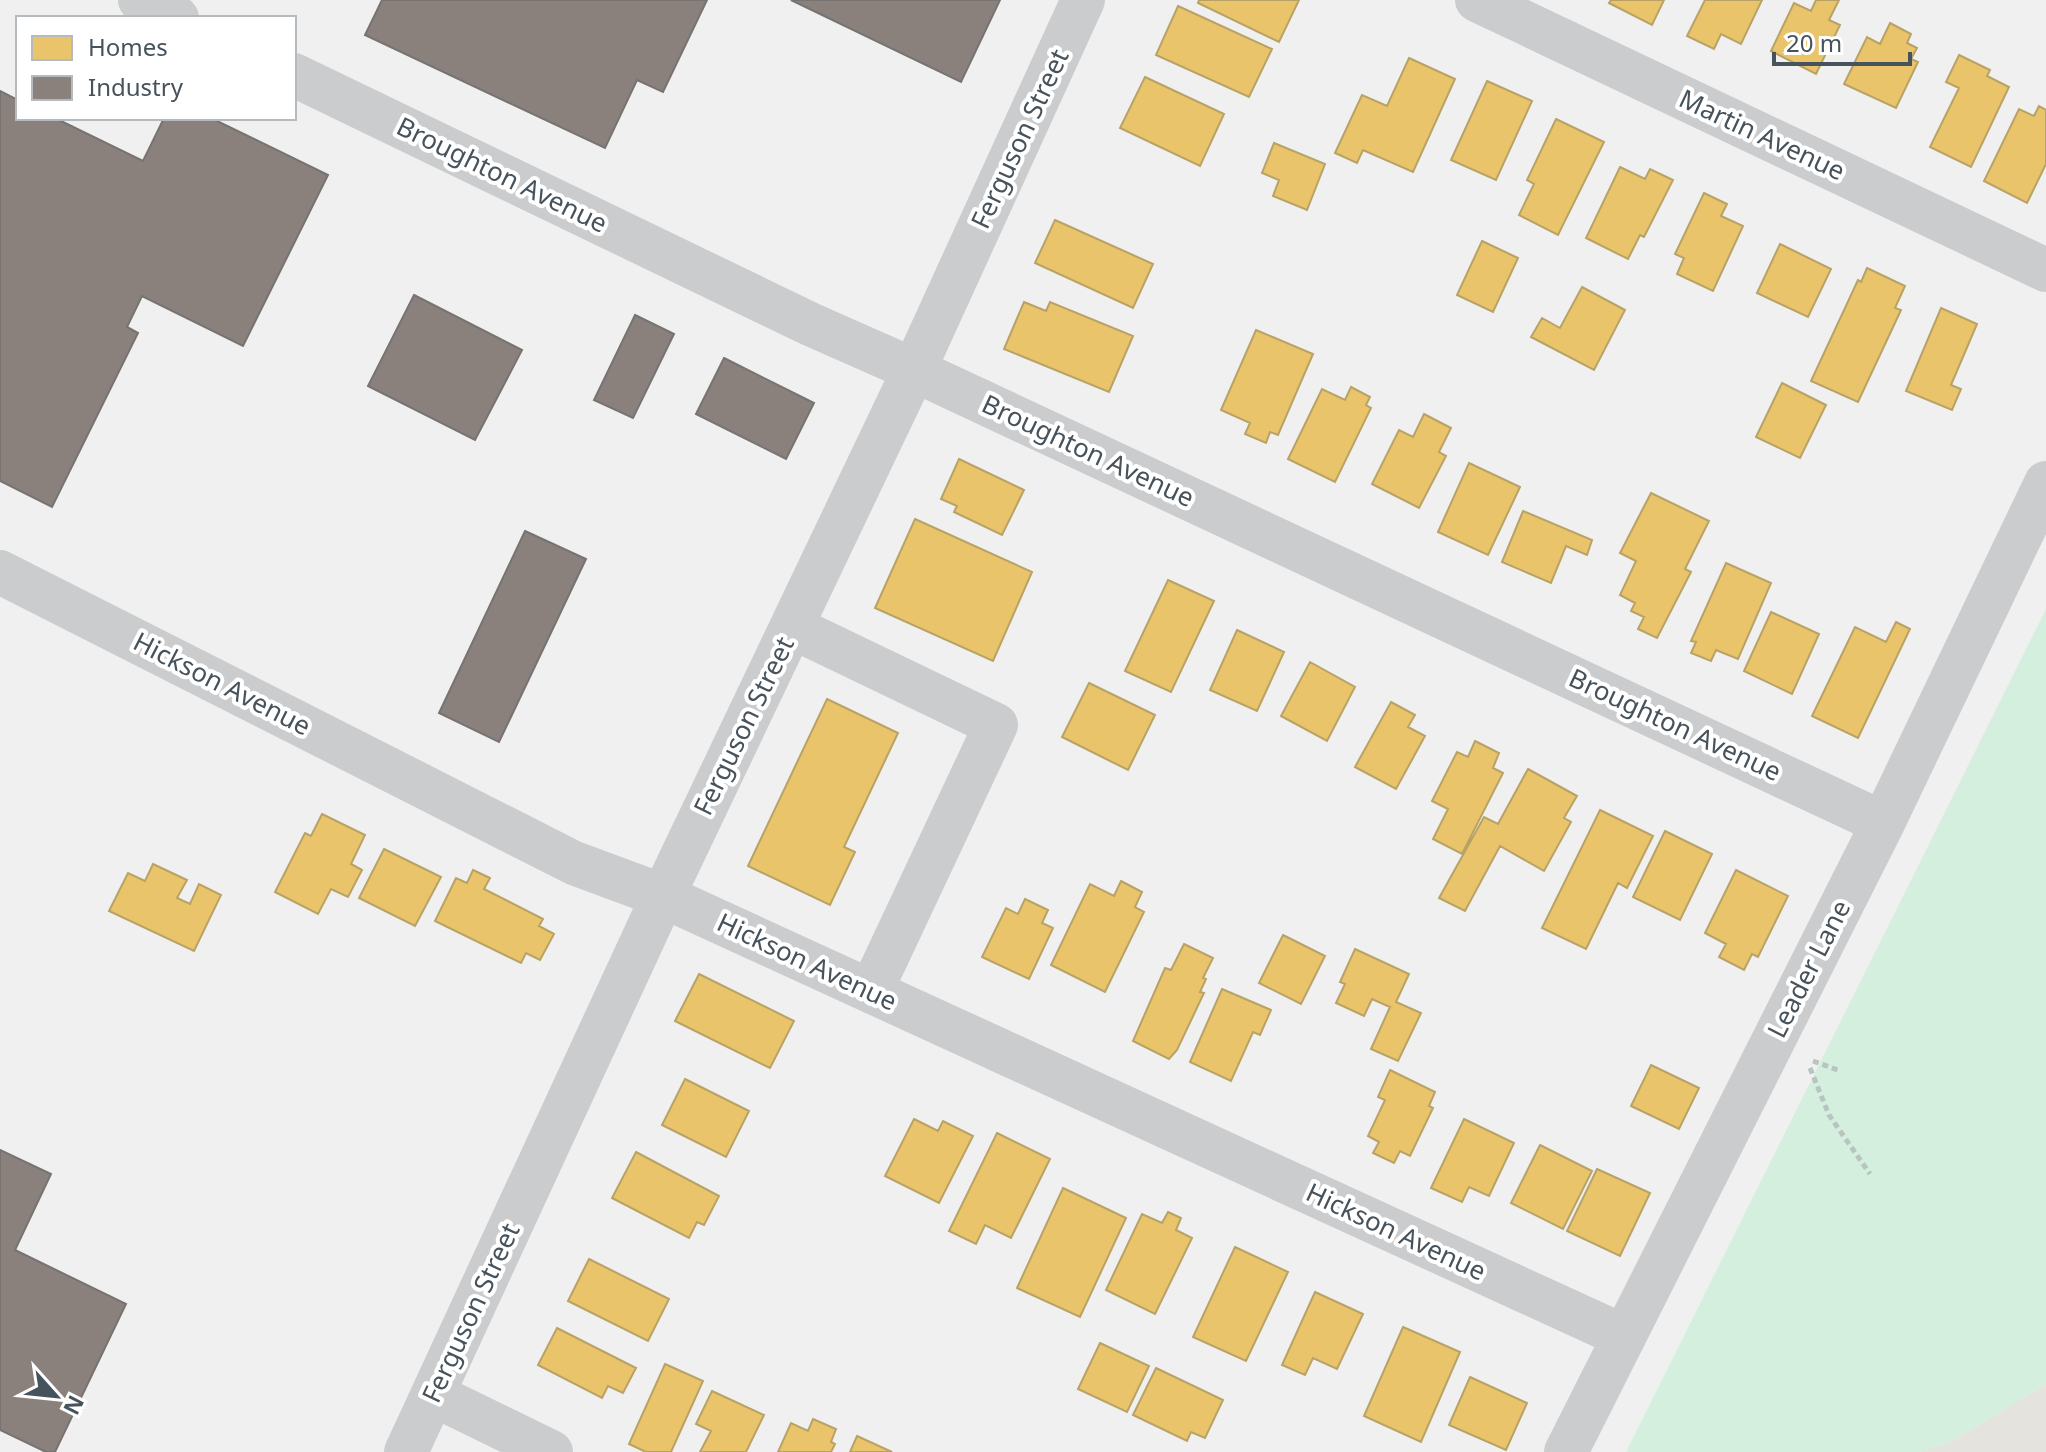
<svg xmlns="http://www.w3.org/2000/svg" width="2046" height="1452" font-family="'Noto Sans',sans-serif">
<rect width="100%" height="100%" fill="#f0f0f0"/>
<!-- commercial -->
<path fill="#e5e3de" d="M2046,1384V1452H1919L1949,1443Z"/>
<!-- green -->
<path fill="#d4efde" d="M2046,609V1384L1949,1443L1919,1452H1626Z"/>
<!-- homes -->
<path fill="#e9c46a" stroke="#b8a266" stroke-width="2" d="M1199,0H1299L1279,42L1198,3Z
M1611,0H1664L1652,25L1609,3Z
M1705,0H1762L1741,44L1721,34L1714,49L1687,36Z
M1816,0H1839L1829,20L1840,25L1816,74L1771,51L1794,3L1811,11Z
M1178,6L1272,49L1249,97L1156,55Z
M1890,23L1911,34L1907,43L1917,48L1911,59L1918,62L1896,108L1844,84L1867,37L1880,44Z
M1959,55L1990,70L1987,76L2009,87L1971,167L1930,147L1959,88L1946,82Z
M1409,58L1455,79L1413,172L1363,150L1357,163L1335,153L1362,95L1387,106Z
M1145,77L1224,114L1200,166L1120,128Z
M1487,81L1532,101L1496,180L1451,160Z
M2039,106L2046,110V164L2027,203L1984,181L2019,109L2034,116Z
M1556,119L1604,142L1558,235L1519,215L1534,184L1527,180Z
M1274,143L1325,164L1307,210L1273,196L1279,180L1262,173Z
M1620,167L1645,179L1650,169L1673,180L1644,237L1640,235L1628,259L1586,238Z
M1704,193L1727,204L1721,216L1743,226L1713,291L1677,274L1684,258L1675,254Z
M1055,220L1153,264L1133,308L1035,263Z
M1482,241L1518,258L1493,312L1457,295Z
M1780,244L1831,269L1808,317L1757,293Z
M1867,268L1905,286L1895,308L1901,310L1858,402L1811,381L1858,280L1861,282Z
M1582,287L1625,310L1594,370L1531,337L1542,318L1560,328Z
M1024,302L1046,311L1050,302L1133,336L1109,392L1004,349Z
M1941,308L1977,324L1951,385L1961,389L1952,410L1906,391Z
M1256,330L1313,354L1278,435L1270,432L1266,443L1245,434L1250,423L1221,410Z
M1782,383L1826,405L1800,458L1756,437Z
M1351,387L1370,397L1366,405L1371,408L1335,482L1288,459L1322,389L1345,400Z
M1424,414L1451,428L1439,452L1446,456L1419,508L1372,484L1399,430L1413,437Z
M959,459L1024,490L1002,535L954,512L957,506L941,499Z
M1469,463L1520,487L1488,555L1438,532Z
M1651,493L1709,521L1685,569L1691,572L1657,638L1638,629L1644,617L1631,611L1635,603L1620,595L1636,561L1620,553Z
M1523,511L1592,540L1587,555L1566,546L1551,583L1502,562Z
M915,519L1032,572L993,661L875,608Z
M1726,563L1771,583L1738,659L1716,650L1711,661L1691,653L1696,642L1691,641Z
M1168,580L1214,601L1171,692L1125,671Z
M1771,612L1819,634L1792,694L1744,671Z
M1896,622L1910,629L1858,738L1812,716L1855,627L1886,642Z
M1237,630L1284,652L1257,711L1210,690Z
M1310,662L1355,687L1327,741L1281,716Z
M1089,683L1155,715L1128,770L1062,737Z
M827,699L898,733L844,847L855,852L830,905L748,866Z
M1391,702L1415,715L1408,727L1425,736L1396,789L1355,767Z
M1475,741L1499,753L1493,768L1503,773L1462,854L1433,839L1448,809L1432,801L1457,752L1468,757Z
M1528,769L1577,796L1564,818L1571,822L1544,871L1500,846L1465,911L1439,898L1484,817L1498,824Z
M1600,810L1653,836L1627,888L1618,883L1586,949L1542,928Z
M322,814L365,835L351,864L362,870L348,897L331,889L318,914L275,892L305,833L311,836Z
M1665,831L1712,854L1680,920L1633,897Z
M384,849L441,877L415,926L359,898Z
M153,864L187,880L177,898L190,904L199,884L221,895L194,951L109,911L128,873L145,881Z
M473,870L490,878L484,889L543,919L539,926L554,934L540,960L526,953L521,963L435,921L456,878L467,883Z
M1736,870L1788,896L1758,957L1752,954L1744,970L1719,957L1726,944L1705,933Z
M1121,881L1142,892L1135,907L1144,912L1105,992L1051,965L1090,884L1114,896Z
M1025,899L1048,910L1042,923L1053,928L1029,979L982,957L1006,908L1018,914Z
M1283,935L1325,956L1301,1004L1259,983Z
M1184,944L1213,958L1203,978L1206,979L1200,992L1204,993L1177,1050L1169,1059L1133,1041L1165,968L1171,970Z
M1355,949L1409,974L1396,1002L1421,1013L1398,1061L1371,1049L1390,1007L1372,999L1364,1016L1336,1003L1345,984L1340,982Z
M699,974L794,1021L770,1068L675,1021Z
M1222,989L1271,1010L1260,1035L1253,1032L1231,1081L1190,1062Z
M1651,1065L1699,1088L1679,1129L1631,1106Z
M1390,1070L1435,1092L1429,1106L1433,1108L1410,1156L1400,1151L1394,1163L1373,1153L1379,1142L1368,1136L1385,1100L1378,1097Z
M685,1079L749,1111L726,1157L662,1125Z
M914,1119L938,1131L943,1121L973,1136L939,1203L885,1176Z
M1464,1119L1514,1143L1489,1196L1469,1187L1462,1202L1431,1188Z
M997,1133L1050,1159L1011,1238L985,1225L976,1244L949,1231Z
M1540,1145L1592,1171L1563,1229L1511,1203Z
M636,1152L719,1196L704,1225L697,1222L689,1238L612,1198Z
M1597,1169L1650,1193L1620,1256L1567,1231Z
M1063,1188L1126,1218L1080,1317L1017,1288Z
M1168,1212L1181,1218L1176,1230L1192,1238L1155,1314L1106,1290L1142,1214L1162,1223Z
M1235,1247L1288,1272L1246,1361L1193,1337Z
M589,1259L669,1299L648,1341L568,1301Z
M1315,1292L1363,1314L1337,1369L1313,1358L1305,1375L1282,1365Z
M1403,1327L1460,1352L1421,1442L1364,1416Z
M557,1328L636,1368L623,1393L608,1386L602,1398L538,1365Z
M1100,1343L1149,1366L1127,1412L1078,1389Z
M665,1364L703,1381L671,1452H646L629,1444Z
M1156,1368L1223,1400L1205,1438L1191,1432L1187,1441L1133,1415Z
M1470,1377L1527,1403L1506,1450L1449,1425Z
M712,1391L764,1415L746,1452H700L711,1431L696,1424Z
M813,1419L836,1429L831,1442L835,1444L831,1452H778L791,1423L808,1431Z
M857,1436L892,1452H850Z"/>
<!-- industry -->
<path fill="#8a817c" stroke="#767372" stroke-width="2" d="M382,0H707L663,92L637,80L605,148L365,35Z
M791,0H1000L961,82Z
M0,91L18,100V118H55L143,161L164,118H211L328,175L243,346L142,296L127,327L138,333L52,507L0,481Z
M414,295L522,350L475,440L368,386Z
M635,315L674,334L633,418L594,400Z
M724,358L814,403L786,459L696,414Z
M525,531L586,559L499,742L439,713Z
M0,1150L51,1174L15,1250L126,1304L55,1452H46L0,1430Z"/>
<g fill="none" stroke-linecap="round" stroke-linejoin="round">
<!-- path -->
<path stroke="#b8c4c0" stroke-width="5" stroke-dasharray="6 4" stroke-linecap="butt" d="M1813,1061L1838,1070
M1810,1068L1829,1115L1870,1174"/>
<!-- minor -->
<path stroke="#caccce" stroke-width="44" d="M140,0L177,18
M1477,0L2046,270
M294,75L810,324L914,370L1883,823
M0,572L574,863L663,896L1623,1336
M792,627L996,725L871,991
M434,1395L551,1452
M406,1452L663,896L914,370L1083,0
M1566,1452L1883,823L2046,483"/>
</g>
<g text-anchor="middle" stroke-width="8" stroke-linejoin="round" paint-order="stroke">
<!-- street labels -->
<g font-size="26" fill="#47535c" stroke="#fff">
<text transform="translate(1762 135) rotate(25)" y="9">Martin Avenue</text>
<text transform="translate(1020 139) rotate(-65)" y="9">Ferguson Street</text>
<text transform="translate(502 175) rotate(26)" y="9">Broughton Avenue</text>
<text transform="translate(1088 451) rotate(25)" y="9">Broughton Avenue</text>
<text transform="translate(222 684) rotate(27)" y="9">Hickson Avenue</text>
<text transform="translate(1675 725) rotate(25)" y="9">Broughton Avenue</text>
<text transform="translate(744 726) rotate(-64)" y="9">Ferguson Street</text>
<text transform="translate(807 962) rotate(25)" y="9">Hickson Avenue</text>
<text transform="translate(1809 969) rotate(-63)" y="9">Leader Lane</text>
<text transform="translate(1396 1232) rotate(25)" y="9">Hickson Avenue</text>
<text transform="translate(471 1313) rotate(-65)" y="9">Ferguson Street</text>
</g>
</g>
<!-- legend -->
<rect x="16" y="16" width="280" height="104" fill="#ffffff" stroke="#b5babe" stroke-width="2"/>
<rect x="32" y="36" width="40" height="24" fill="#e9c46a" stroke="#b5babe" stroke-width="2"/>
<text x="88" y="56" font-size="24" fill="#47535c">Homes</text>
<rect x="32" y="76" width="40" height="24" fill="#8a817c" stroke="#b5babe" stroke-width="2"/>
<text x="88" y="96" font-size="24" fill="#47535c">Industry</text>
<!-- north arrow -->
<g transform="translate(56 1396) rotate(117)" stroke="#ffffff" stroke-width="6" paint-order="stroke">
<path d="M0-6L14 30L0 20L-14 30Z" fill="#47535c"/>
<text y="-12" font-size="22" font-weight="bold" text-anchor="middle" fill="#47535c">N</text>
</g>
<!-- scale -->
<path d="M1774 52v12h136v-12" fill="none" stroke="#47535c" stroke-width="4"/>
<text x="1786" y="52" font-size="24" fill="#47535c" stroke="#ffffff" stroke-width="6" paint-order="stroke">20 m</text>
</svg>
